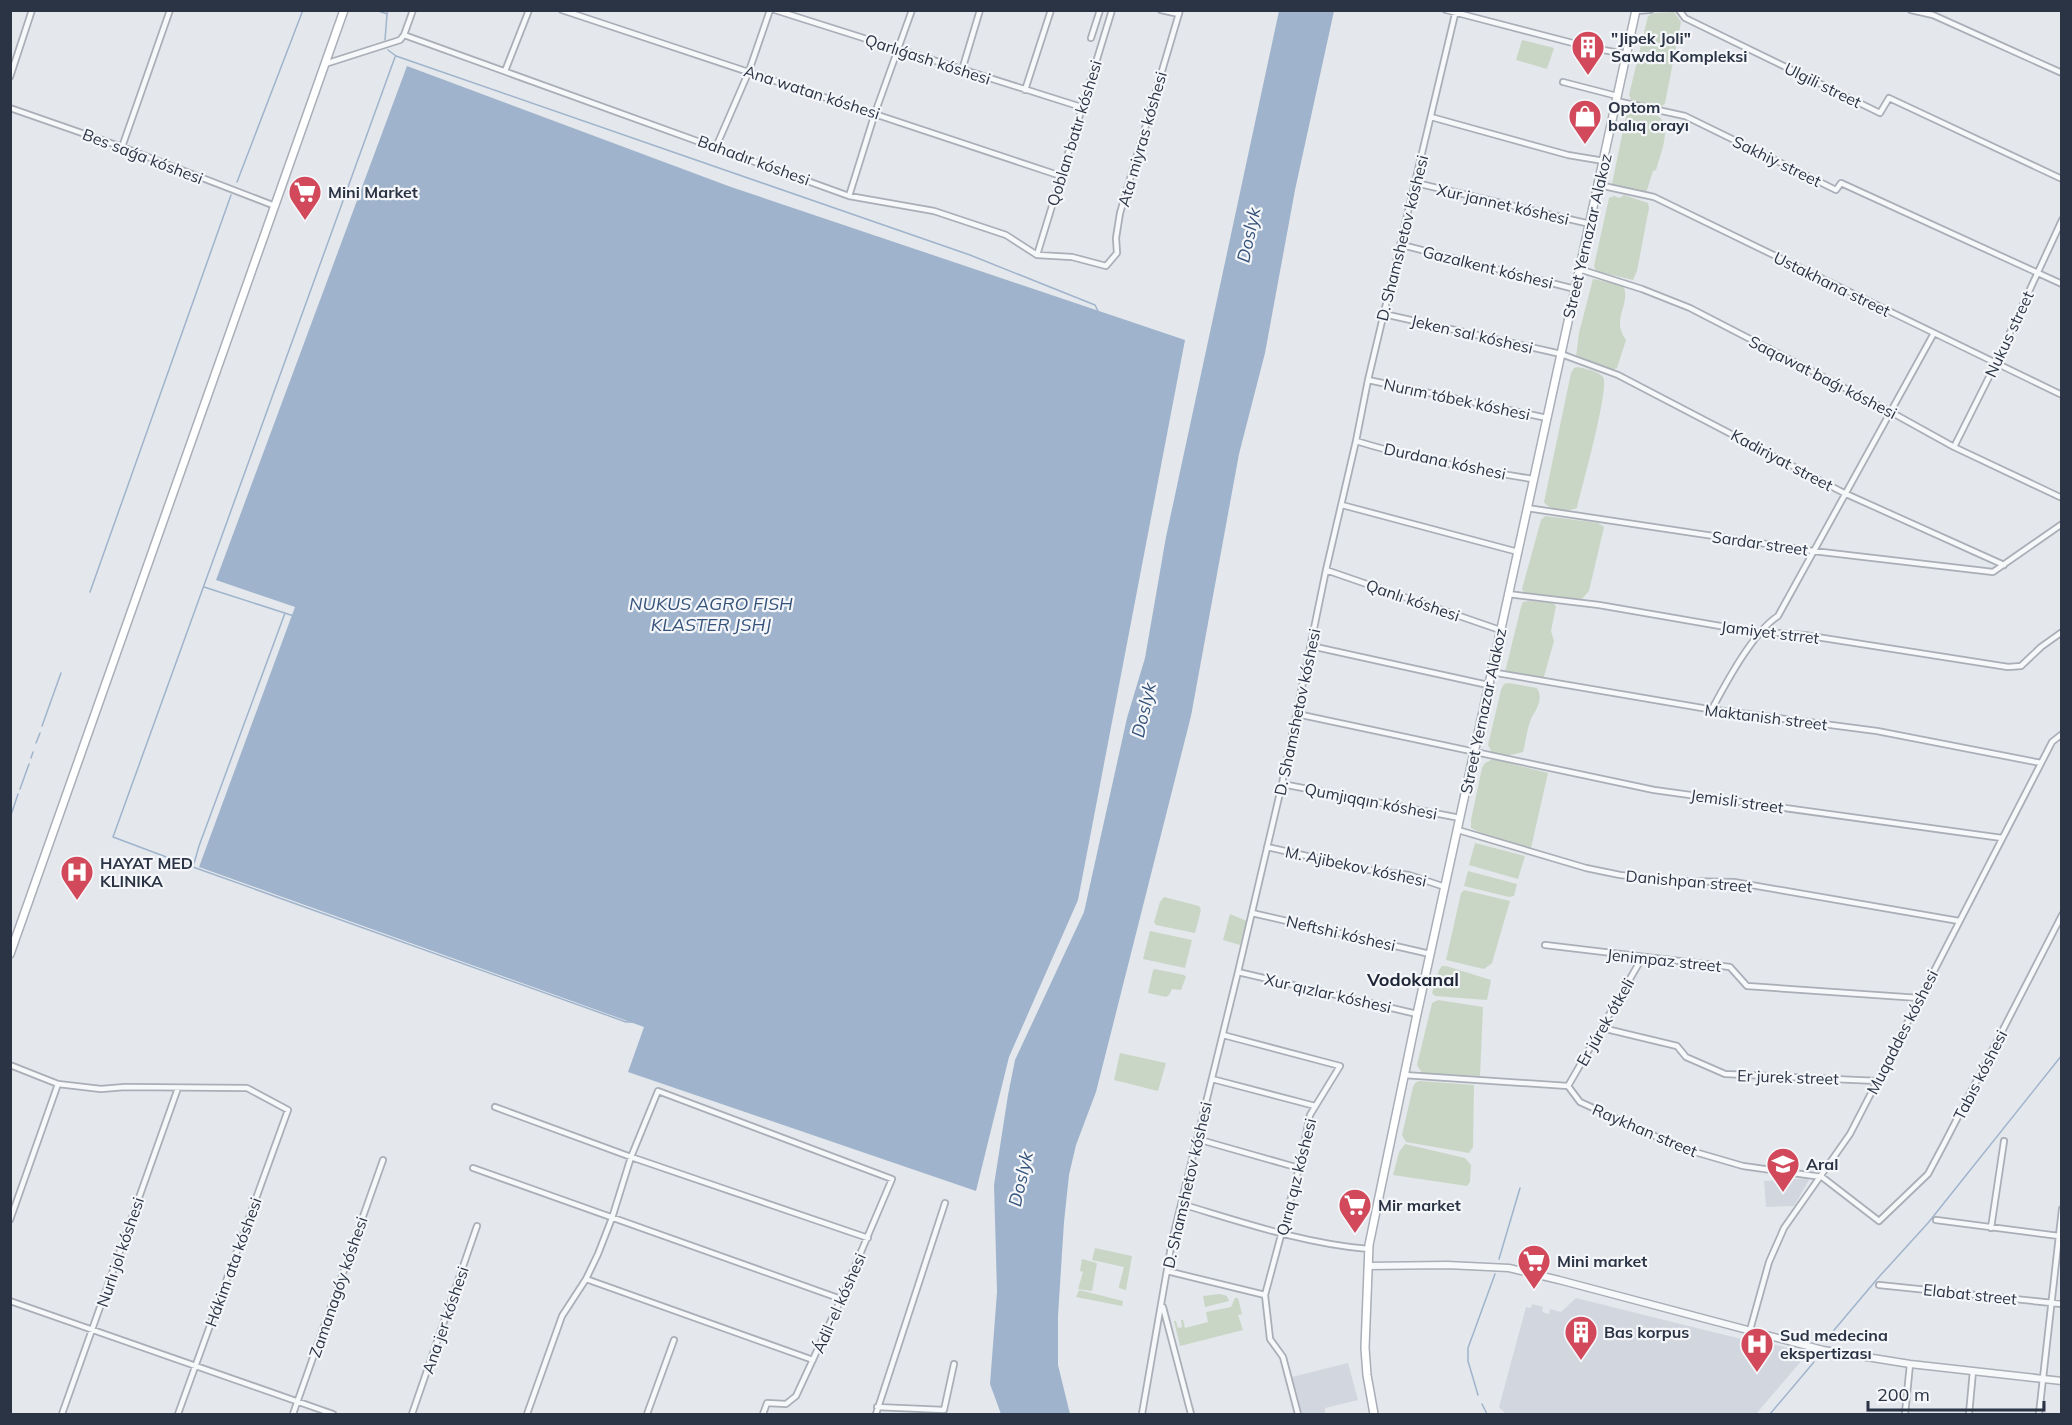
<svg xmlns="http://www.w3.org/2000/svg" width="2072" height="1425" font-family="Mulish,sans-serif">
<rect width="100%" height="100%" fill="#e4e7ec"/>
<!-- built -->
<path fill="#d2d6de" d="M1807,1178L1809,1180L1794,1206L1766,1207L1764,1181Z
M1576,1298L1733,1337L1747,1340L1748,1338L1808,1353L1756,1414H1506L1499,1407L1526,1307L1531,1308L1532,1304L1543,1307L1542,1312L1549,1314L1550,1309L1561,1312Z
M1348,1363L1358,1400L1325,1408V1414H1302L1292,1377Z"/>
<!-- green -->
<path fill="#c9d6c5" d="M1674,12L1681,22L1665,103L1660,109L1632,102L1629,95L1648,16L1654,13Z
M1522,40L1554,48L1547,69L1516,60Z
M1631,108L1658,116C1673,126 1660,155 1656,170L1653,171L1646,193L1615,186L1612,184L1627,111Z
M1624,195L1648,203L1649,208L1637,271L1633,280L1596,271L1594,266L1609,198L1614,196L1620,198Z
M1593,279L1623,285C1632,305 1610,318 1626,340L1617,368L1612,370L1576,357L1579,333Z
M1578,367C1585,369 1599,371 1603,377C1610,387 1581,490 1577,508C1567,512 1551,512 1544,502L1571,373L1574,368Z
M1545,516L1598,523L1604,527L1589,591L1580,601L1524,593L1522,589L1541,520Z
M1529,601L1553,603L1556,606L1551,631L1554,641L1543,680L1505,672L1521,607L1523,602Z
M1509,683L1537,688C1544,700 1536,709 1531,719C1527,729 1526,741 1523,752L1506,756L1492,753L1488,745L1501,690L1504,684Z
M1493,759L1548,773L1531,848L1483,834L1471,828V820L1482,768L1485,763Z
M1475,843L1525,856L1518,879L1469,865Z
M1468,871L1517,884L1514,896L1509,897L1464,886Z
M1464,890L1510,901L1492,963L1484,969L1446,960L1461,893Z
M1164,897L1199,906L1201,910L1195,933L1156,925L1154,922L1160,902Z
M1230,914L1247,921L1240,945L1223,940Z
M1150,931L1192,940L1185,968L1143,959Z
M1442,966H1446L1491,980L1487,1000L1435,996L1432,993L1439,970Z
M1155,969L1184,975L1186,977L1181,990L1172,989L1169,995L1166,997L1148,993L1153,970Z
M1438,1000L1483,1007L1480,1076L1422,1073L1417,1065L1432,1003Z
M1120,1053L1166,1063L1158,1091L1114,1080Z
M1419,1081L1474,1085L1473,1147L1469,1153L1406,1142L1402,1135L1413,1087L1415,1083Z
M1405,1144L1465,1158L1471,1165L1470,1182L1467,1186L1393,1175L1399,1152Z
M1095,1248L1132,1256L1126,1290L1119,1288V1286L1124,1267L1092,1260Z
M1082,1259L1097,1263L1092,1291L1078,1289L1083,1272L1080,1271Z
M1079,1290L1123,1301L1122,1306L1076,1297Z
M1220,1294L1227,1296L1229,1301L1205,1307L1203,1296Z
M1235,1298H1238L1242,1314L1238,1315L1243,1330L1180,1346L1174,1321H1176L1178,1328L1182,1327L1181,1320H1183L1185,1328L1208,1322L1206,1312L1231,1307Z"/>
<!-- water -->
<path fill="#9fb4cc" d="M1279,11H1334L1295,190L1265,353L1239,454L1191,716L1096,1092L1076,1145L1069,1175L1064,1222L1058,1316V1365L1070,1414H1001L990,1384L997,1292L994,1185L1008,1095L1015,1060L1084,912L1127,718L1145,658L1166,537Z
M407,66L731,187L1185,340L1078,900L1009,1057L976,1191L628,1072L644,1027L199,867L295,607L216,580Z"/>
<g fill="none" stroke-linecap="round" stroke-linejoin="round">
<!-- stream -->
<path stroke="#9fb4cc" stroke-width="1.5" d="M376,10L387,14L388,10
M385,40L387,14
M388,50L396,56L970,255L1095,305L1098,311
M237,182L303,10
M204,587L294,616
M90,592L231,195
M285,613L199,846L193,867L626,1022H632
M42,726L61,673
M36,743L40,733
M31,758L33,752
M20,789L29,764
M11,815L18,794
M193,867L113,837L395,57
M1499,1259L1520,1188
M1824,1342L1878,1278L1928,1223L2062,1055
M1478,1395L1468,1361V1348L1495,1274
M1482,1404L1487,1414
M1770,1414L1814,1362"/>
<defs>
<path id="minor" d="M562,10L1061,176
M775,10L1081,107
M1161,10L1179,14
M1446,10L1592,48L1626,54
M1679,10L1685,18L1880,113L1889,98L2062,179
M1911,10L1933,15L2062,73
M1635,11L1650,10
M404,35L849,196L934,211L1006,235L1037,255L1072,257L1106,266L1117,253L1116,238L1120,213L1180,10
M1091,38L1100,10
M325,64L400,40L404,35L413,10
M962,70L980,10
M505,71L529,10
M10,77L32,10
M1563,82L1617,96
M1025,90L1051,10
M1616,101L1685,116L1836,190L1841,183L2062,284
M10,108L122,147L275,206
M1431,117L1568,155L1604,161
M122,147L170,10
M716,147L749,71L770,10
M1416,183L1590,224
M1599,185L1654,197L2062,395
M849,196L875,113L912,10
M1402,245L1575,289
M1037,255L1112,10
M1579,269L1642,289L1690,308L1889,411L1954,447L2062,498
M1384,314L1561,354L1618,375L1844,493L2004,565
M1368,380L1547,418
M1356,441C1414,459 1474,470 1533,479
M1954,447L1996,363L2062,220
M1342,505L1518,552
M1527,508L1813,551L1993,572L2062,524
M1326,570L1500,630
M1508,594L1599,605L1749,631L1804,635L2008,667L2021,666L2041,647L2062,632
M1311,646L1488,685
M1491,672L1708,709L1877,731L2041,763
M1712,709C1726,683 1753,632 1778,616L1934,333
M1297,714L1654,790L2002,838
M1282,784L1460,818
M1458,830L1586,868L1620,875L1676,881L1734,882L1959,921
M1267,847L1369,870L1409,875L1445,887
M1252,913L1430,954
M1545,945L1730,967L1747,986L1919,998
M1238,972L1417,1014
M1602,1028L1677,1046L1686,1057L1725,1074L1878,1081
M1223,1035L1340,1066L1310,1115L1299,1168L1265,1295L1270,1339L1283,1357L1298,1414
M10,1065L58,1084L101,1089L125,1087L247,1088L288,1110L178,1414
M1404,1075L1568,1086L1580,1102L1681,1148L1743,1166L1822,1177L1879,1221L1928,1174L1944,1144L2062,915
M1212,1079L1315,1106
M1568,1086L1642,958
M495,1107L631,1157L868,1238
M1197,1139L1299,1168
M473,1168L841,1299
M1181,1204C1242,1222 1305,1244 1369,1249
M10,1220L58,1084
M1936,1220L2059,1236
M1991,1228L2004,1141
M1167,1271L1265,1295
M586,1279L813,1360
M1879,1285L2062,1304
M10,1301L333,1414
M1163,1307L1191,1414
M1750,1330L1769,1262L1784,1228L1850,1134L2052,742L2062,734
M877,1407L944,1410L954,1364
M62,1414L178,1088
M293,1414L383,1160
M412,1414L477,1226
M527,1414L562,1316L586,1279L598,1254L612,1218L631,1157L658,1091L892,1179L841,1299L796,1396L786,1404L767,1403L763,1414
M647,1414L674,1340
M876,1414L945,1203
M1142,1414L1172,1241L1238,972L1282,784L1326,570L1356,441L1368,380L1456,10
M1905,1414L1910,1364
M1969,1414L1973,1371
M2039,1414L2062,1209"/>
<path id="tertiary" d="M1368,1266L1447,1265L1509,1268L1559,1280L1823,1350L1910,1364L2062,1381"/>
<path id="secondary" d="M10,954L344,10
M1374,1414L1367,1375L1365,1348L1369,1245L1417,1014L1636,10"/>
</defs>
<!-- minor casing -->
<use href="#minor" stroke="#a9aeb7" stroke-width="8"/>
<!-- tertiary casing -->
<use href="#tertiary" stroke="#a9aeb7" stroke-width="9"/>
<!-- secondary casing -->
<use href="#secondary" stroke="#a9aeb7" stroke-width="10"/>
<!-- minor -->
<use href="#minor" stroke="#f7f8fa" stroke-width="4.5"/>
<!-- tertiary -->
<use href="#tertiary" stroke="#f7f8fa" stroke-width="6"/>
<!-- secondary -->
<use href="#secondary" stroke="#fff" stroke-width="7"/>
</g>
<!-- icons -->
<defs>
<symbol id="building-pin" viewBox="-11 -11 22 30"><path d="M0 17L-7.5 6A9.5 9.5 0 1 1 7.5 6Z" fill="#d1495b" stroke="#f4f6f9"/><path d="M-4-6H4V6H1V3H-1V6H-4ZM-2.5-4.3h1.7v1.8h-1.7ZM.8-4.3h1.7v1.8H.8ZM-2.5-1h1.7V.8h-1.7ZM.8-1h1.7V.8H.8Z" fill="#fff"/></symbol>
<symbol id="shop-pin" viewBox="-11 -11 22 30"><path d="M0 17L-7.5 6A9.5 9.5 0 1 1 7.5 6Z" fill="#d1495b" stroke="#f4f6f9"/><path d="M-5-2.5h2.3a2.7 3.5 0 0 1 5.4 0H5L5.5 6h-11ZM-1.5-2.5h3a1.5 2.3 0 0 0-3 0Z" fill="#fff"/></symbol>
<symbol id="supermarket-pin" viewBox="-11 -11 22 30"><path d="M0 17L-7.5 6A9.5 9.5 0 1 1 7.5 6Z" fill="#d1495b" stroke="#f4f6f9"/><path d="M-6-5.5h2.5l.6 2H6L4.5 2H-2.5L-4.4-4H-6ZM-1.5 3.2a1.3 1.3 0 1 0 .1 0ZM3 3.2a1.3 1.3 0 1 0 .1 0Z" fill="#fff"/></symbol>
<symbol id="hospital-pin" viewBox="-11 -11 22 30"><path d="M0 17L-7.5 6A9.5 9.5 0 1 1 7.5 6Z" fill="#d1495b" stroke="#f4f6f9"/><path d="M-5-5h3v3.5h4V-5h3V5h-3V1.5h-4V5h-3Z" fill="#fff"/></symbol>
<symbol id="school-pin" viewBox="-11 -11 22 30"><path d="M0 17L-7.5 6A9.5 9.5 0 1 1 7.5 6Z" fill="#d1495b" stroke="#f4f6f9"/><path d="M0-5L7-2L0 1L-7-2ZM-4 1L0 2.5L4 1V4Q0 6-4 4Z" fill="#fff"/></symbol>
</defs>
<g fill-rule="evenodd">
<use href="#building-pin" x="1569" y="28" width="38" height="52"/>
<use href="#shop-pin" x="1566" y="97" width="38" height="52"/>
<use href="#supermarket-pin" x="286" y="173" width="38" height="52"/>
<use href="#hospital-pin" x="58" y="853" width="38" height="52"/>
<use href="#school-pin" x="1764" y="1145" width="38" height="52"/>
<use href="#supermarket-pin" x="1336" y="1186" width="38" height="52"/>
<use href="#supermarket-pin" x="1515" y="1242" width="38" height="52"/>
<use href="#building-pin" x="1562" y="1313" width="38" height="52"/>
<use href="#hospital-pin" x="1738" y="1325" width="38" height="52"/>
</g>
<g text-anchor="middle" stroke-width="4.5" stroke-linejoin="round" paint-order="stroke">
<!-- poi labels -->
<g font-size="16" font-weight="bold" fill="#2b3445" stroke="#f4f6f9" text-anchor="start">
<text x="1611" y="44">"Jipek Joli"<tspan x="1611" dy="18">Sawda Kompleksi</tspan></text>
<text x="1608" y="113">Optom<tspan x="1608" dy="18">balıq orayı</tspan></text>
<text x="328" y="198">Mini Market</text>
<text x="100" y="869">HAYAT MED<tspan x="100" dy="18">KLINIKA</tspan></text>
<text x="1806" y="1170">Aral</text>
<text x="1378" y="1211">Mir market</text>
<text x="1557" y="1267">Mini market</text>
<text x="1604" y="1338">Bas korpus</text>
<text x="1780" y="1341">Sud medecina<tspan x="1780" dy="18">ekspertizası</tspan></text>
</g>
<!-- street labels -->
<g font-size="16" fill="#2b3445" stroke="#f4f6f9">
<text transform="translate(928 59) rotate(18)" y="6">Qarlıǵash kóshesi</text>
<text transform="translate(1823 85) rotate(26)" y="6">Ulgili street</text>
<text transform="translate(812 92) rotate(18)" y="6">Ana watan kóshesi</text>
<text transform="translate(1074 133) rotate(-73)" y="6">Qoblan batır kóshesi</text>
<text transform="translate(1142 139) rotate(-74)" y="6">Ata miyras kóshesi</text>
<text transform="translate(143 156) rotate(21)" y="6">Bes saǵa kóshesi</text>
<text transform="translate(754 160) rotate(20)" y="6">Bahadır kóshesi</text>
<text transform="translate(1777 161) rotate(26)" y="6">Sakhiy street</text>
<text transform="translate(1503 204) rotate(13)" y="6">Xur jannet kóshesi</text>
<text transform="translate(1587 236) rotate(-77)" y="6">Street Yernazar Alakoz</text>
<text transform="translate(1402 238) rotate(-76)" y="6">D. Shamshetov kóshesi</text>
<text transform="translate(1488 267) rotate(14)" y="6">Gazalkent kóshesi</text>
<text transform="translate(1832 284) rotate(26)" y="6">Ustakhana street</text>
<text transform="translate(1472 334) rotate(13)" y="6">Jeken sal kóshesi</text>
<text transform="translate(2009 334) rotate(-65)" y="6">Nukus street</text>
<text transform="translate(1823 377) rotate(27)" y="6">Saqawat baǵı kóshesi</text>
<text transform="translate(1457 399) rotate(12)" y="6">Nurım tóbek kóshesi</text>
<text transform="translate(1782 460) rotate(28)" y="6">Kadiriyat street</text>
<text transform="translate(1445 461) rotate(12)" y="6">Durdana kóshesi</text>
<text transform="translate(1760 543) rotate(8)" y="6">Sardar street</text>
<text transform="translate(1413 600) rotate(19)" y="6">Qanlı kóshesi</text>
<text transform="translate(1770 632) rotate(7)" y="6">Jamiyet strret</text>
<text transform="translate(1483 711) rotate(-78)" y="6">Street Yernazar Alakoz</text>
<text transform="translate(1297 712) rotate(-78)" y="6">D. Shamshetov kóshesi</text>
<text transform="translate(1766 717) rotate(7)" y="6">Maktanish street</text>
<text transform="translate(1371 801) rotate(11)" y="6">Qumjıqqın kóshesi</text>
<text transform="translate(1737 801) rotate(8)" y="6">Jemisli street</text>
<text transform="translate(1356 866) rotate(12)" y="6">M. Ajibekov kóshesi</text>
<text transform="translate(1689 881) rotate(5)" y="6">Danishpan street</text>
<text transform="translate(1341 933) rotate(13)" y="6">Neftshi kóshesi</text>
<text transform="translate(1664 960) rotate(6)" y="6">Jenimpaz street</text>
<text transform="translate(1328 993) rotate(13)" y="6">Xur qızlar kóshesi</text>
<text transform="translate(1605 1022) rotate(-60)" y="6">Er júrek ótkeli</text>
<text transform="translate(1902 1032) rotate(-63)" y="6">Muqaddes kóshesi</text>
<text transform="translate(1980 1075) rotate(-63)" y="6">Tabıs kóshesi</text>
<text transform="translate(1788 1077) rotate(2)" y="6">Er jurek street</text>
<text transform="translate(1645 1130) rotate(23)" y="6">Raykhan street</text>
<text transform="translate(1296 1177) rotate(-76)" y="6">Qırıq qız kóshesi</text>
<text transform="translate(1187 1185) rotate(-77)" y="6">D. Shamshetov kóshesi</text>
<text transform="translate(120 1252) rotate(-71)" y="6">Nurlı jol kóshesi</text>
<text transform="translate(233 1262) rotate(-70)" y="6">Hákim ata kóshesi</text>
<text transform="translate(338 1287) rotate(-71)" y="6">Zamanagóy kóshesi</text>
<text transform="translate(1970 1294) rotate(6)" y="6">Elabat street</text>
<text transform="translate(839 1303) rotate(-66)" y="6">Ádil-el kóshesi</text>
<text transform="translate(445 1320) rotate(-71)" y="6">Ana jer kóshesi</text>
</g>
<!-- water labels -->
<g font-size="18" font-style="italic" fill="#34527a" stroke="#f4f6f9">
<text transform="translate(1249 235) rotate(-78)" y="6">Doslyk</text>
<text x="711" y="610">NUKUS AGRO FISH<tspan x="711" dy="21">KLASTER JSHJ</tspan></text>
<text transform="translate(1144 710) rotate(-77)" y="6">Doslyk</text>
<text transform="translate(1021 1179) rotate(-77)" y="6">Doslyk</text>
</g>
<!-- neighbourhood labels -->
<g font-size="18" font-weight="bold" fill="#1d2536" stroke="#f4f6f9">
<text x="1413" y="986">Vodokanal</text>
</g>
</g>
<!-- border -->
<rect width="2072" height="1425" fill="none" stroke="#2b3445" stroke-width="24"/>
<!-- scale -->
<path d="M1868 1401v9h176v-9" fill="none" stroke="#2b3445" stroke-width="3"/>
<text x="1877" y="1401" font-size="18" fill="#2b3445" stroke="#f4f6f9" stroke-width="4.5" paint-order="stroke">200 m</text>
</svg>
